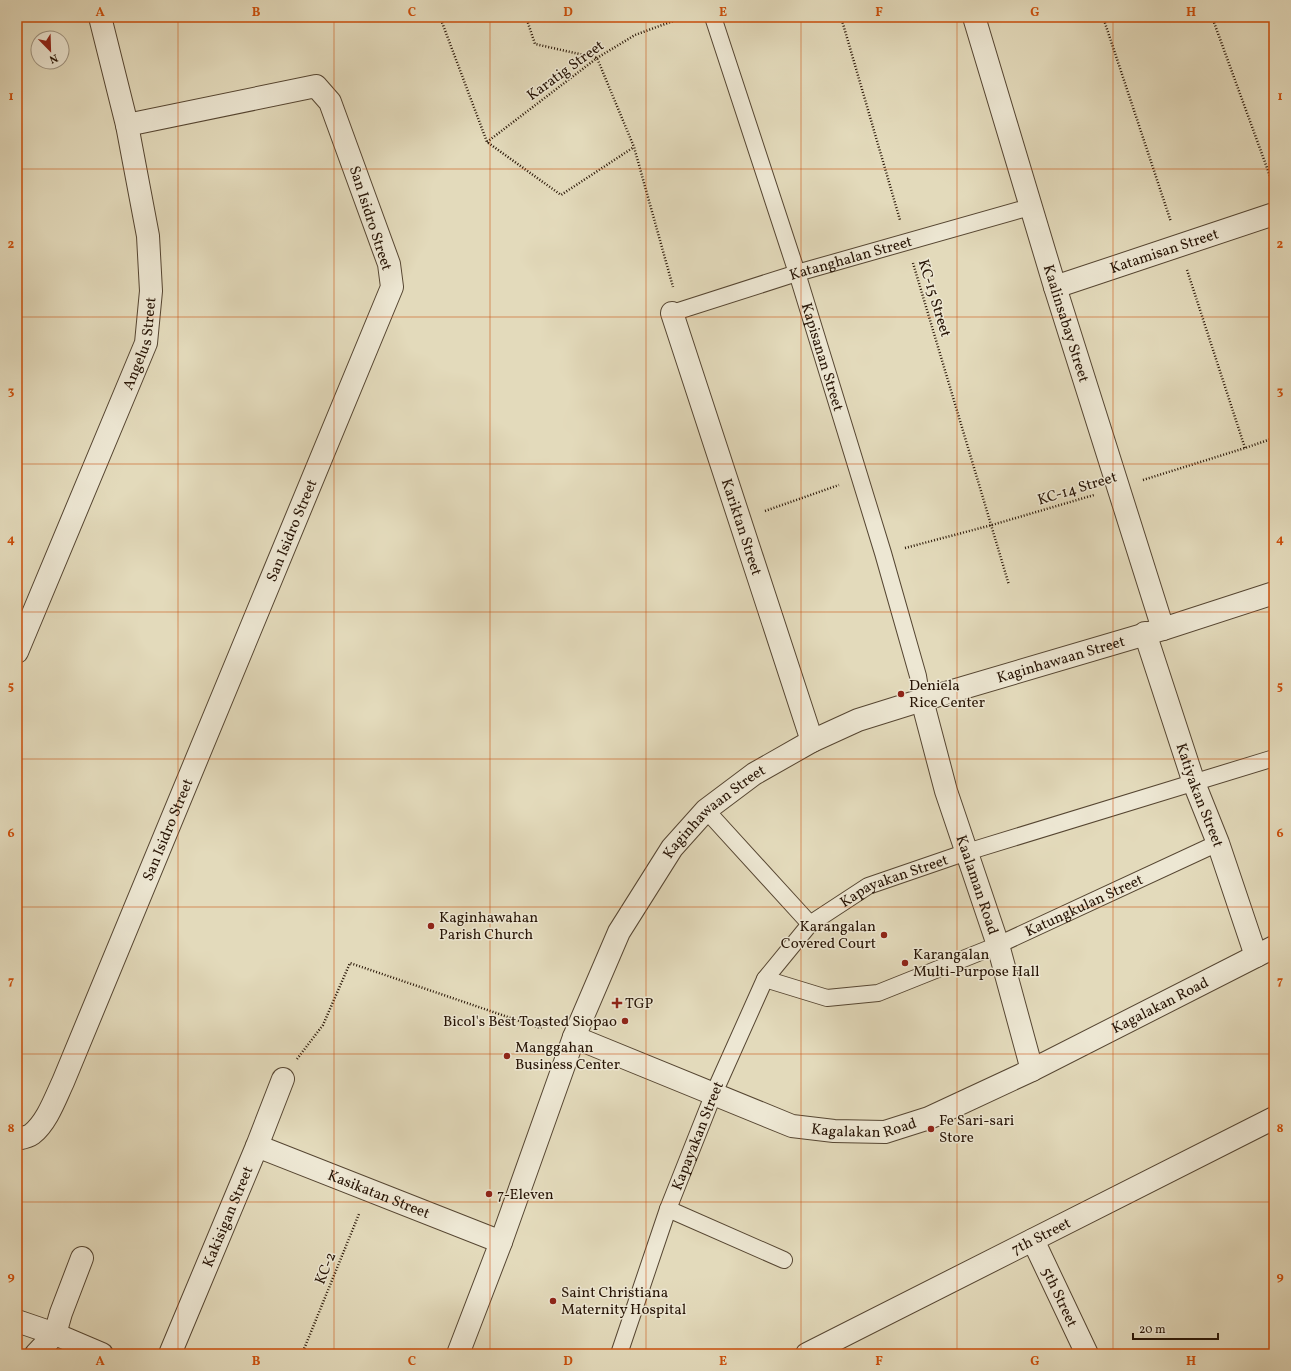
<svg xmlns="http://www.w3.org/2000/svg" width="1291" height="1371" font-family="Vollkorn,serif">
<rect width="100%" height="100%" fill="#e3dabb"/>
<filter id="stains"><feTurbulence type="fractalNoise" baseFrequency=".005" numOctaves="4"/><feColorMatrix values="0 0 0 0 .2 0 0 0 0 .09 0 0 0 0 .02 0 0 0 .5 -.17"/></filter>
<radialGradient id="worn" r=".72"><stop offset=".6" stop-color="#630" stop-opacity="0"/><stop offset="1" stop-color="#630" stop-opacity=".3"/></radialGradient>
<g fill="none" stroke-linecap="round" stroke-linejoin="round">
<defs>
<g id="service">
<path id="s1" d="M713,17L797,273L883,553L918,676L922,700"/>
<path id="s2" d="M672,313L797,273L1030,207"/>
<path d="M706,810L810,924"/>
<path id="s3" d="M765,979L827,998L878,993L998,945L1218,843"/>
<path d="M668,1209L784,1260"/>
<path id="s4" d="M619,1354L668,1209L714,1093L765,979L810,924L868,886L967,852L1274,758"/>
</g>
<g id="minor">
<path id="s5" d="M974,17L1055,287L1163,629"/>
<path id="s6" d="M1055,287L1274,214"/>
<path id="s7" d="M672,313L812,741"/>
<path id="s8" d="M1145,633L1194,783L1218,843L1256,956"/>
<path id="s9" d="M17,652L146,343L151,291L148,236L127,125L100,17"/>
<path id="s10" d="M922,700L946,791L998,945L1032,1070"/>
<path id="s11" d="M574,1037L792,1126L834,1131L885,1132L929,1118L1032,1070L1274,947"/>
<path id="s12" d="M17,1139C22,1138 28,1137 32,1134C47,1122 55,1099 63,1082L392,287L389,264L330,102L316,86L127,125"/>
<path id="s13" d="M257,1146L501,1242"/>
<path id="s14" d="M1033,1240L1087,1354"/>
<path d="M17,1321L55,1334L102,1354"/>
<path d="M36,1354L55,1334L61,1313L82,1258"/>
<path id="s15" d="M170,1354L257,1146L283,1079"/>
<path id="s16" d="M807,1354L1274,1118"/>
</g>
<g id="tertiary">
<path id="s17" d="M458,1354L501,1242L574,1037L619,932L672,848L706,810L754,774L812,741L858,720L922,700L1163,629L1274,593"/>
</g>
</defs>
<!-- service casing -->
<use href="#service" stroke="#564632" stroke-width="18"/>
<!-- minor casing -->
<use href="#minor" stroke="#564632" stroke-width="24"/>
<!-- tertiary casing -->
<use href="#tertiary" stroke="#564632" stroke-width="24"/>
<!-- path -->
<path stroke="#271405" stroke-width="2.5" stroke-dasharray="1 2" stroke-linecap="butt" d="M440,17L487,142L561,195L634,147
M526,17L535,44L597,58L634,147L673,287
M841,17L900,220
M1103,17L1171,222
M1212,17L1274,187
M487,142L597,58L635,35L684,17
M913,263L1009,585
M1187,270L1245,448
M1143,480L1245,448L1274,438
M765,511L839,485
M905,548L992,525L1094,495
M297,1059L323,1025L350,963L540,1028L552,1022
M302,1354L359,1214"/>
<!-- service -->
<use href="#service" stroke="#ede7d3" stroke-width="16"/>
<!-- minor -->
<use href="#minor" stroke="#ede7d3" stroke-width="22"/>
<!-- tertiary -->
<use href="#tertiary" stroke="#ede7d3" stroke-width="22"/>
</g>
<!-- grid -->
<path fill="none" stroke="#cb4f0b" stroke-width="1" stroke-opacity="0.55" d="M178,17V1354M334,17V1354M490,17V1354M646,17V1354M801,17V1354M957,17V1354M1113,17V1354M17,169H1274M17,317H1274M17,464H1274M17,612H1274M17,759H1274M17,907H1274M17,1054H1274M17,1202H1274"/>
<!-- markers -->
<g fill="#8f2418" stroke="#ede7d3" stroke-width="1.5">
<circle cx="901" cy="694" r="4"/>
<circle cx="431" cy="926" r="4"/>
<circle cx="884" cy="935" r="4"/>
<circle cx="905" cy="963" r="4"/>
<path d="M615 997h4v4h4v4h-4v4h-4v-4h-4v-4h4z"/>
<circle cx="625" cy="1021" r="4"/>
<circle cx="507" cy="1056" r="4"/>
<circle cx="931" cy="1129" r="4"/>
<circle cx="489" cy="1194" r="4"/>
<circle cx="553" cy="1301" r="4"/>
</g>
<g text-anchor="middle" stroke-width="3" stroke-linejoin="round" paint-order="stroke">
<!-- street labels -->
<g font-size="15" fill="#271405" stroke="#ede7d3">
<text transform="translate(565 70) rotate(-36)" y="5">Karatig Street</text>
<text transform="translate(371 218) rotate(72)" y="5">San Isidro Street</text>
<text dy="5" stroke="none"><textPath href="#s6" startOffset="115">Katamisan Street</textPath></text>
<text dy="5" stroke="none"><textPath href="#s2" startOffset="187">Katanghalan Street</textPath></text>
<text transform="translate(935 298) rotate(73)" y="5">KC-15 Street</text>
<text dy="5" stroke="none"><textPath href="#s5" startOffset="320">Kaalinsabay Street</textPath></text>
<text dy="5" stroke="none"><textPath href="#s9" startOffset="333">Angelus Street</textPath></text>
<text dy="5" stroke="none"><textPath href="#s1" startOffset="357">Kapisanan Street</textPath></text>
<text transform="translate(1077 488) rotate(-17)" y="5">KC-14 Street</text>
<text dy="5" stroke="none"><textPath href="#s7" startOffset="225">Kariktan Street</textPath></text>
<text dy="5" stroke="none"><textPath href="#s12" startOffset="674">San Isidro Street</textPath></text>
<text dy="5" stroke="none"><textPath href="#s17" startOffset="991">Kaginhawaan Street</textPath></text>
<text dy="5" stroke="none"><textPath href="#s8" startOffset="171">Katiyakan Street</textPath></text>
<text dy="5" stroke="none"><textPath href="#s17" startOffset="607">Kaginhawaan Street</textPath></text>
<text dy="5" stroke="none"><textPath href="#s12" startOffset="350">San Isidro Street</textPath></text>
<text dy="5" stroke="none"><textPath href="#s4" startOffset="569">Kapayakan Street</textPath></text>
<text dy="5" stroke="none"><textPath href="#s10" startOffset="193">Kaalaman Road</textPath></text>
<text dy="5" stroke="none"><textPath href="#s3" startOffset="340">Katungkulan Street</textPath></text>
<text dy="5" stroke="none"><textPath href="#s11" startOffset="632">Kagalakan Road</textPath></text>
<text dy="5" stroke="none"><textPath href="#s11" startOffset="308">Kagalakan Road</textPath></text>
<text dy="5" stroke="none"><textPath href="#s4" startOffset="232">Kapayakan Street</textPath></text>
<text dy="5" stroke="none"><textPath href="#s13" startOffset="131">Kasikatan Street</textPath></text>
<text dy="5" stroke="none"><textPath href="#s15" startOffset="149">Kakisigan Street</textPath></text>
<text dy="5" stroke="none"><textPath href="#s16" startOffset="262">7th Street</textPath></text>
<text transform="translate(325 1268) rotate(-68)" y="5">KC-2</text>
<text dy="5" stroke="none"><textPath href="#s14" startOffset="63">5th Street</textPath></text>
</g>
<!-- poi labels -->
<g font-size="15" fill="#271405" stroke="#ede7d3" text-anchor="start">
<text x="909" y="690">Deniela<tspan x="909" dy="17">Rice Center</tspan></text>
<text x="439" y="922">Kaginhawahan<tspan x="439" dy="17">Parish Church</tspan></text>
<text x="876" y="931" text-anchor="end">Karangalan<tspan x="876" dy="17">Covered Court</tspan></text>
<text x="913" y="959">Karangalan<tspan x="913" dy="17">Multi-Purpose Hall</tspan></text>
<text x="625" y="1008">TGP</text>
<text x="617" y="1026" text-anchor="end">Bicol's Best Toasted Siopao</text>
<text x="515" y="1052">Manggahan<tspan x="515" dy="17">Business Center</tspan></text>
<text x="939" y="1125">Fe Sari-sari<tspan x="939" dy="17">Store</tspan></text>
<text x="497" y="1199">7-Eleven</text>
<text x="561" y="1297">Saint Christiana<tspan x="561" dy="17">Maternity Hospital</tspan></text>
</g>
</g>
<!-- margin -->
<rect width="1291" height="1371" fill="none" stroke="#e3dabb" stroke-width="44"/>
<!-- north arrow -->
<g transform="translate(50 50) rotate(157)"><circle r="19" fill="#ede7d3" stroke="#9e9381"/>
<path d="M0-3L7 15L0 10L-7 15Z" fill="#8f2418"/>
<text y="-6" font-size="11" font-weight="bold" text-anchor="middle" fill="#271405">N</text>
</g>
<!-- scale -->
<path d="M1133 1333v6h85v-6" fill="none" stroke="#271405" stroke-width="2"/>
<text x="1139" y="1333" font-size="12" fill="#271405" stroke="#ede7d3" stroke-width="3" paint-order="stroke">20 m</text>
<rect x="22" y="22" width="1247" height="1327" fill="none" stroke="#cb4f0b" stroke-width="1.5"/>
<g font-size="13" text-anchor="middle" font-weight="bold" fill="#cb4f0b">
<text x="100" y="16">A</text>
<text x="256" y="16">B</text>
<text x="412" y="16">C</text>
<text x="568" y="16">D</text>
<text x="723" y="16">E</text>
<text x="879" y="16">F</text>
<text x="1035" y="16">G</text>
<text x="1191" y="16">H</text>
<text x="11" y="100">1</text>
<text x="1280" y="100">1</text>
<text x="11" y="248">2</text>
<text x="1280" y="248">2</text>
<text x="11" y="395">3</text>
<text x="1280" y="395">3</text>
<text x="11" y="543">4</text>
<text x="1280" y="543">4</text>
<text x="11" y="690">5</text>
<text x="1280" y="690">5</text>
<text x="11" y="837">6</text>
<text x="1280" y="837">6</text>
<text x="11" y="985">7</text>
<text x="1280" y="985">7</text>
<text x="11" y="1132">8</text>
<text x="1280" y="1132">8</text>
<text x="11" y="1280">9</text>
<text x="1280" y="1280">9</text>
<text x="100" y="1365">A</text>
<text x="256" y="1365">B</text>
<text x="412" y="1365">C</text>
<text x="568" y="1365">D</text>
<text x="723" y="1365">E</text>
<text x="879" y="1365">F</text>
<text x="1035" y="1365">G</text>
<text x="1191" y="1365">H</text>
</g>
<rect width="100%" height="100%" filter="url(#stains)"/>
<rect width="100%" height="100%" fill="url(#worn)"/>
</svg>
